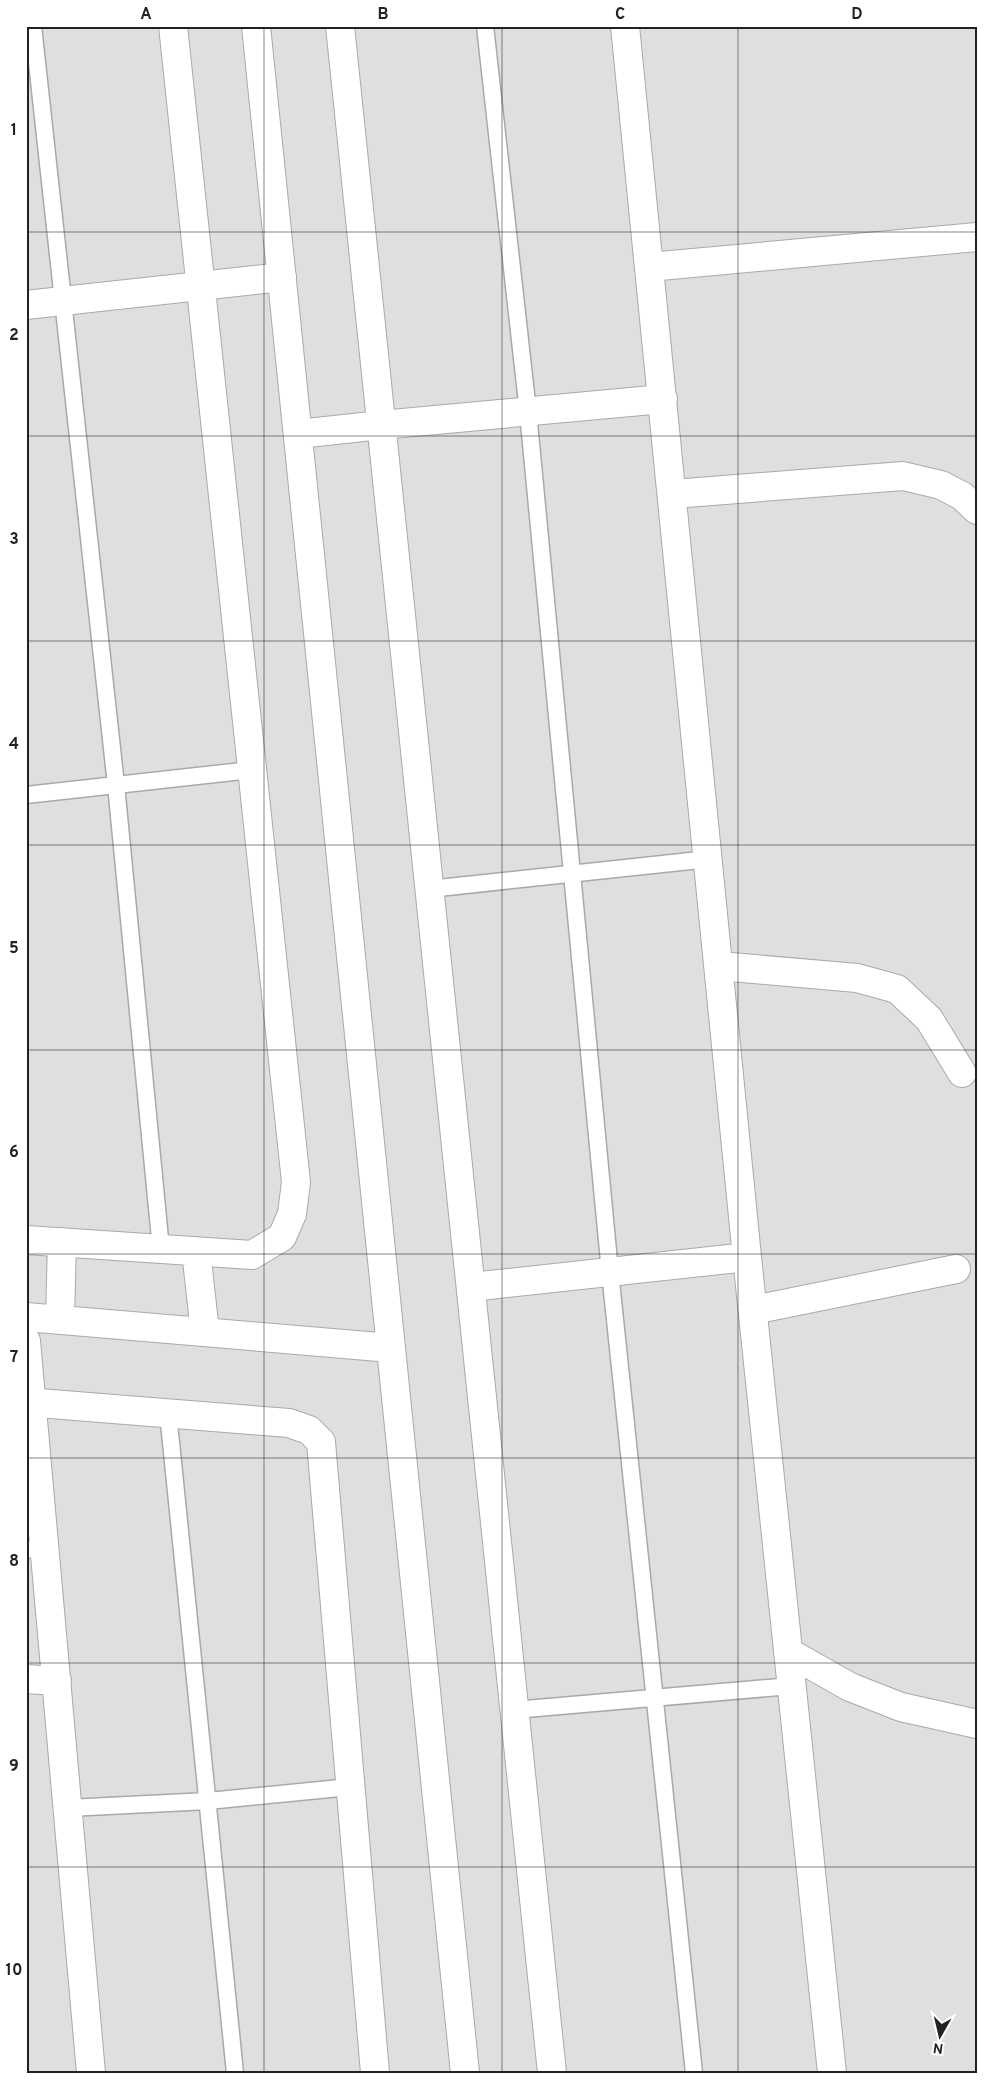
<svg xmlns="http://www.w3.org/2000/svg" width="1003" height="2099" font-family="Overpass,sans-serif">
<rect width="100%" height="100%" fill="#f2efe9"/>
<!-- residential -->
<path fill="#e0dfdf" d="M26,26H977V2073H26Z"/>
<g fill="none" stroke-linecap="round" stroke-linejoin="round">
<defs>
<path id="service" d="M33,26L116,785L161,1249
M485,26L528,412L610,1272L694,2073
M26,795L251,770
M429,889L709,859
M168,1413L235,2073
M26,1549L46,1551
M514,1710L791,1686
M68,1808L208,1801L350,1787"/>
<path id="minor" d="M256,26L465,2073
M340,26L552,2073
M625,26L747,1257L832,2073
M649,267L977,237
M26,305L282,277
M298,434L381,425L663,399
M673,494L903,476L941,485L962,496L977,510
M720,966L857,978L897,989L929,1019L962,1073
M26,1240L252,1255L282,1237L292,1214L296,1182L173,26
M196,1251L205,1332
M471,1287L747,1257
M753,1310L956,1269
M26,1317L391,1348
M60,1319L62,1242
M26,1341L91,2073
M26,1402L289,1423L309,1430L321,1442L375,2073
M788,1652L850,1687L901,1707L977,1724
M26,1679L57,1681"/>
</defs>
<!-- service casing -->
<use href="#service" stroke="#a9a9a9" stroke-width="19"/>
<!-- minor casing -->
<use href="#minor" stroke="#a9a9a9" stroke-width="30"/>
<!-- service -->
<use href="#service" stroke="#fff" stroke-width="16"/>
<!-- minor -->
<use href="#minor" stroke="#fff" stroke-width="28"/>
</g>
<!-- grid -->
<path fill="none" stroke="#222" stroke-width="1" stroke-opacity="0.55" d="M264,26V2073M502,26V2073M738,26V2073M26,232H977M26,436H977M26,641H977M26,845H977M26,1050H977M26,1254H977M26,1458H977M26,1663H977M26,1867H977"/>
<!-- border -->
<rect width="1003" height="2099" fill="none" stroke="#ffffff" stroke-width="55"/>
<!-- north arrow -->
<g transform="translate(940 2036) rotate(188)" stroke="#ffffff" stroke-width="4" paint-order="stroke">
<path d="M0-4L9 19L0 12L-9 19Z" fill="#222222"/>
<text y="-8" font-size="14" font-weight="bold" text-anchor="middle" fill="#222222">N</text>
</g>
<rect x="28" y="28" width="948" height="2044" fill="none" stroke="#222" stroke-width="2"/>
<g font-size="16" text-anchor="middle" font-weight="bold" fill="#222">
<text x="146" y="19">A</text>
<text x="383" y="19">B</text>
<text x="620" y="19">C</text>
<text x="857" y="19">D</text>
<text x="14" y="135">1</text>
<text x="14" y="340">2</text>
<text x="14" y="544">3</text>
<text x="14" y="749">4</text>
<text x="14" y="953">5</text>
<text x="14" y="1157">6</text>
<text x="14" y="1362">7</text>
<text x="14" y="1566">8</text>
<text x="14" y="1771">9</text>
<text x="14" y="1975">10</text>
</g>
</svg>
